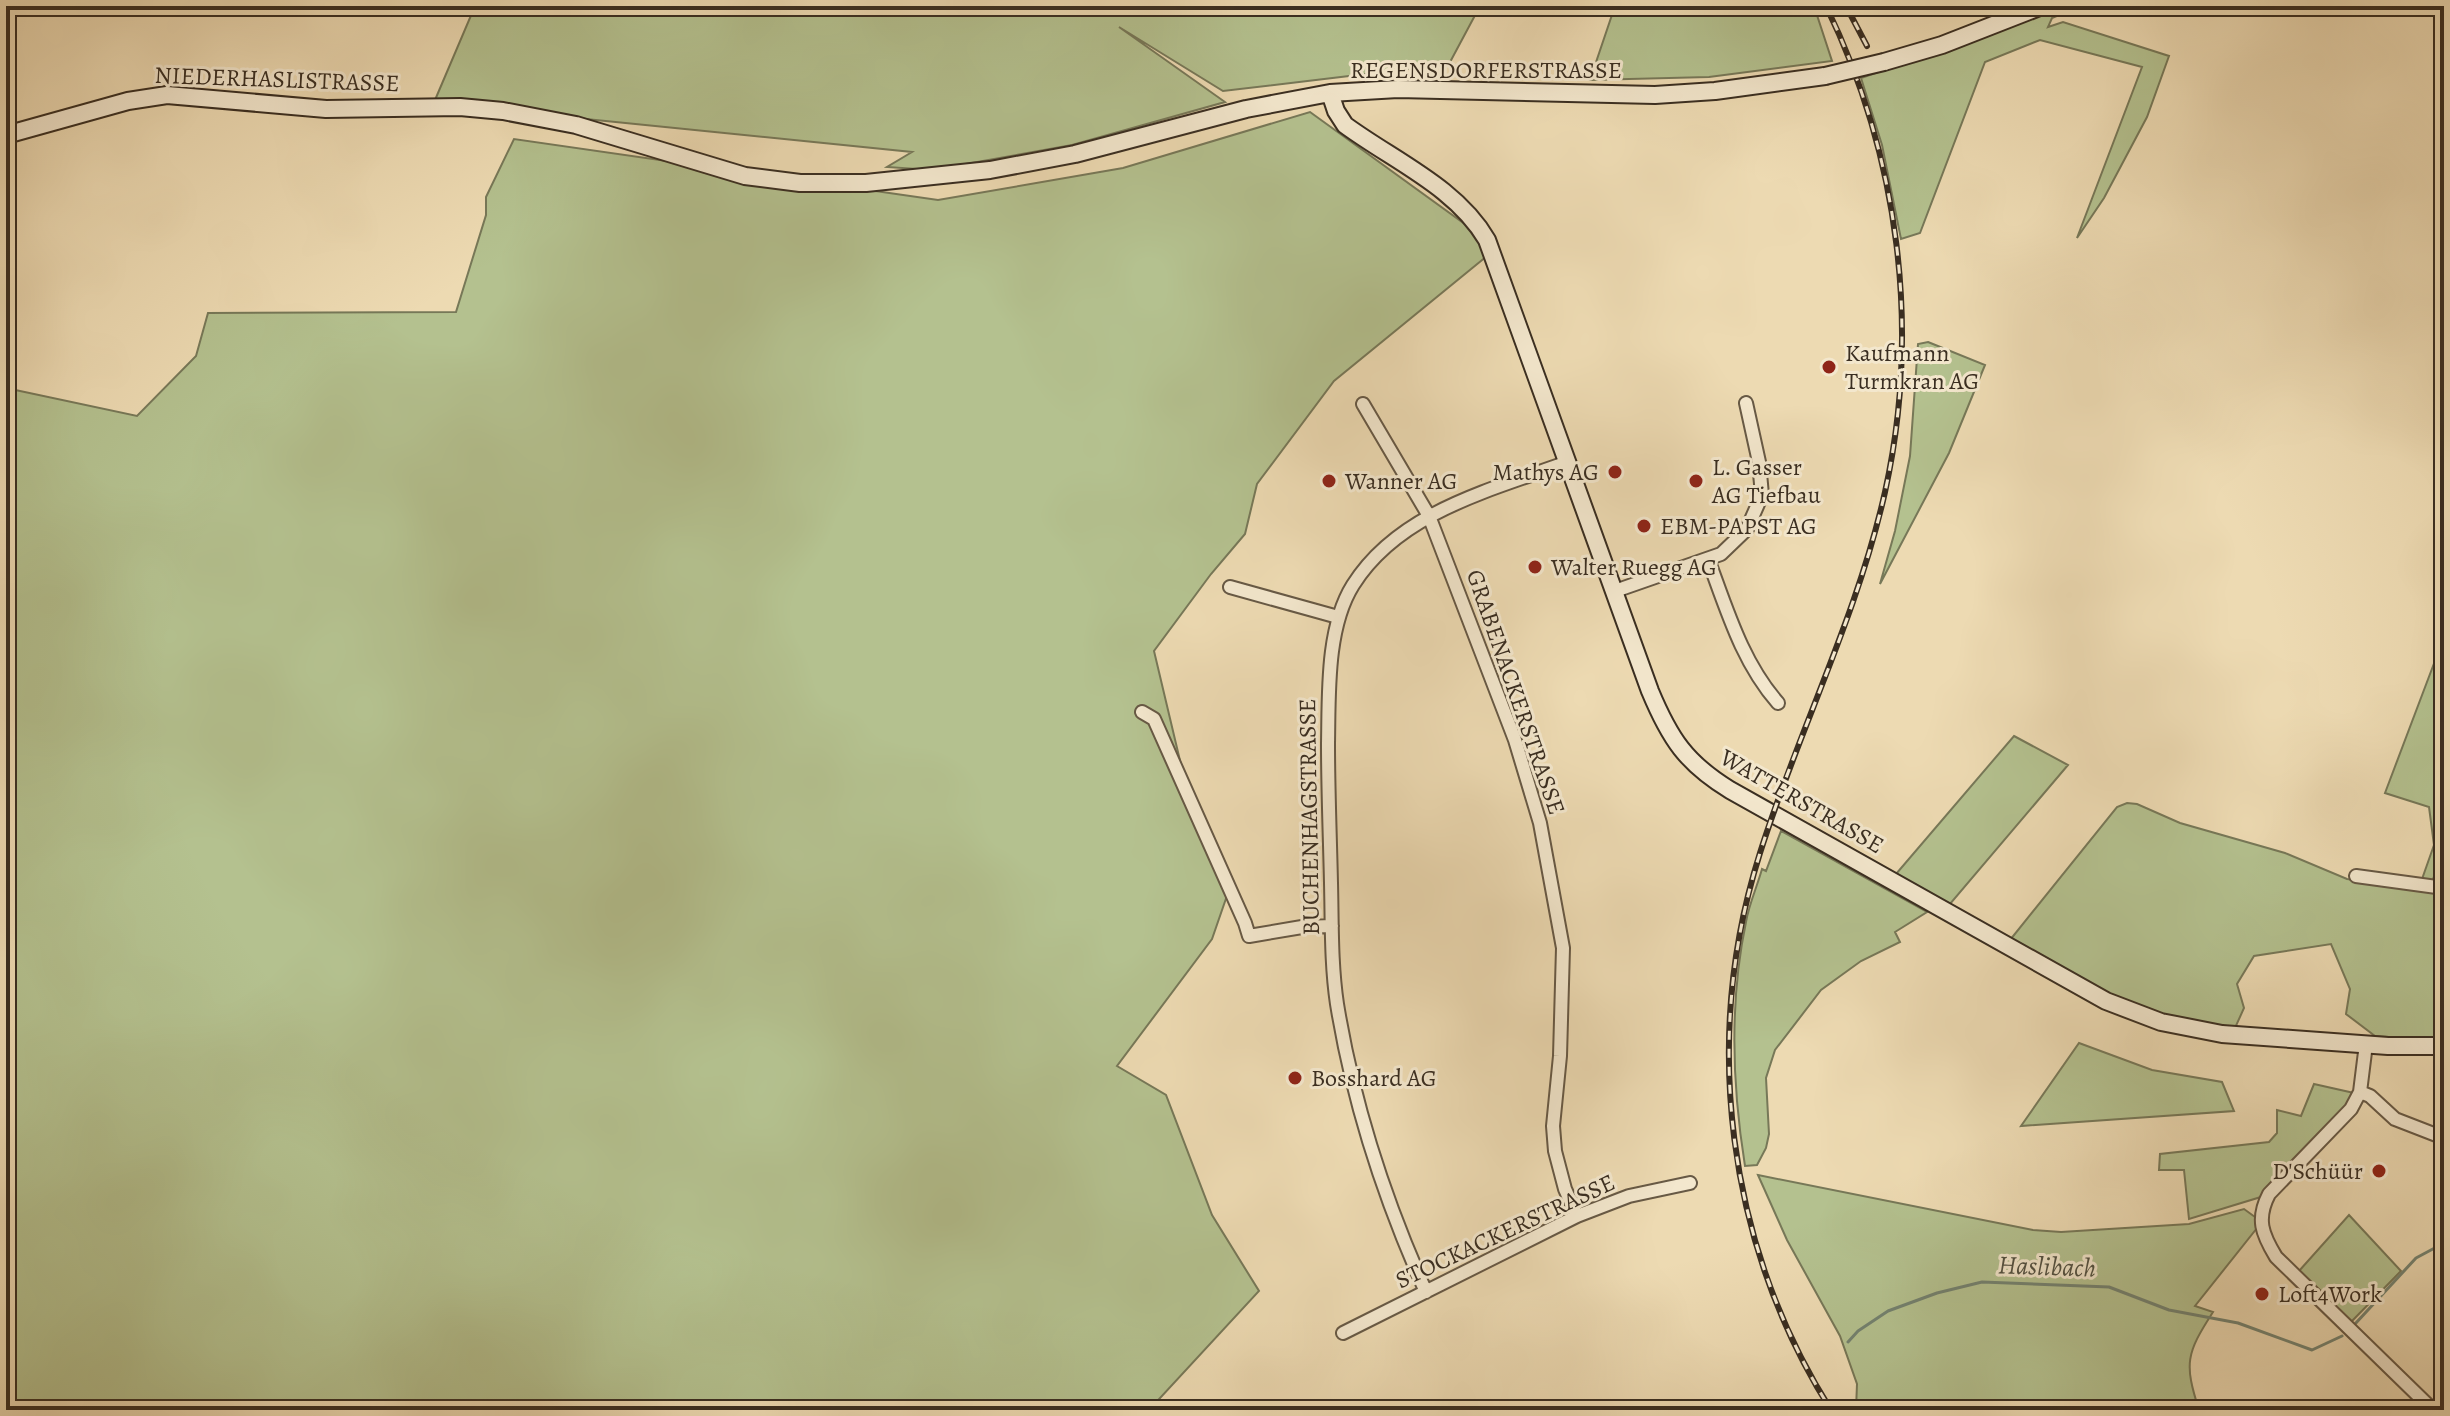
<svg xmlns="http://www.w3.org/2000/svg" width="2450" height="1416" font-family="Alegreya,serif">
<rect width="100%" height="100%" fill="#eddab2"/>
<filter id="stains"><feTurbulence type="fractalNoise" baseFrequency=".0025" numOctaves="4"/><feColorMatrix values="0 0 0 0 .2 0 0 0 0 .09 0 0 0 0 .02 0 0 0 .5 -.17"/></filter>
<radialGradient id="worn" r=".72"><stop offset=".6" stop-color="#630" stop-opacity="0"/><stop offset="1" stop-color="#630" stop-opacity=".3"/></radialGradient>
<!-- green -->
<path fill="#b4c18f" stroke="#777858" stroke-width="2" d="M475,6H1480L1449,64L1223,91L1119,27L1225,102L1072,145L932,170L887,167L912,152L576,118L435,100Z
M1615,6H1814L1832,61L1709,77L1590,80Z
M2056,6H2080L2052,18L2048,27L2063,22L2169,56L2147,117L2104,198L2077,238L2142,67L2040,40L1985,62L1920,233L1901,239L1882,145L1861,78L1992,33Z
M1310,112L1473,230L1487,256L1334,381L1257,484L1245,534L1211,574L1154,651L1182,769L1231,884L1212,939L1117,1066L1166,1095L1212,1215L1259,1291L1149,1410H6V388L137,416L196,356L208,313L456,312L486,215V197L514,139L938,200L1123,168Z
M1928,342L1985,365L1949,453L1880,584L1895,531L1910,456L1918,344Z
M2444,637V849L2432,882H2421L2434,845L2429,807L2385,793Z
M2014,736L2068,765L1950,904L1896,874Z
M2127,803L2137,804L2180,823L2285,853L2347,879L2444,890V1041L2375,1036L2346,1014L2350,989L2331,944L2254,956L2237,984L2244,1008L2235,1028C2206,1024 2177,1020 2149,1010C2100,993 2055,965 2010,940L2117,807Z
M1781,831L1927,912L1895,932L1900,942L1861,961L1821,990L1775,1050L1766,1078L1769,1134L1766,1148L1757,1165L1745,1166C1732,1085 1729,1003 1746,922C1749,904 1757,887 1762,869L1766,871Z
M2079,1043L2152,1070L2222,1082L2234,1111L2021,1126Z
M2314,1084L2354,1093L2347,1108L2264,1196L2189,1219L2184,1170H2159L2160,1154L2269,1142L2277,1133V1110L2301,1116Z
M1758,1175L2033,1230L2061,1232L2189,1224L2244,1209L2255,1217L2257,1228L2195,1306L2213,1312C2186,1354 2184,1363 2199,1410H1856L1857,1384L1840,1336L1787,1240Z
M2349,1215L2401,1271L2351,1322L2299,1271Z"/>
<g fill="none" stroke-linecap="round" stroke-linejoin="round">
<!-- stream -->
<path stroke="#748371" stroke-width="3" d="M2355,1324L2416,1258L2444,1243
M1848,1342L1858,1331L1888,1311L1937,1293L1982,1282L2109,1287L2169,1310L2238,1323L2312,1350L2342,1336"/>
<defs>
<path id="street" d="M1363,404L1429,516L1515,740L1540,823L1563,948L1560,1056L1553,1126L1555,1151L1565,1189L1577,1216
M1708,559C1727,610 1742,662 1778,703
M1230,587L1338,617
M1615,591L1721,554L1747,529L1762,495L1759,462L1746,403
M1142,712L1154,719L1245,923L1249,936L1302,927L1332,926
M2356,876L2444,888
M2366,1044L2360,1092L2351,1109L2269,1194C2256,1219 2262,1234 2276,1257L2433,1410
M2360,1092L2370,1096L2395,1119L2444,1138
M1426,1292C1385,1201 1353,1102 1337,1004C1331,964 1332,923 1331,883C1330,837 1328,791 1328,744C1329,695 1326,628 1353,585C1399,512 1491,490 1568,462
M1343,1333L1577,1216L1629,1196L1690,1183"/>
<path id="secondary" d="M1884,62L1942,45L2042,6
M1330,93L1336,111L1345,125C1394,161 1456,187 1487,240L1650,691C1670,739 1686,763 1730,790L2106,1001L2161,1022L2222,1034L2388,1046H2444
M6,135L128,101L167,95L326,109L460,107L503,111L576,125L745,176L800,183H866L990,170L1075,154L1246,109L1330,93L1398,89L1655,95L1715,91L1825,76"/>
</defs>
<!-- street casing -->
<use href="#street" stroke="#675945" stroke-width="16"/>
<!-- secondary casing -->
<use href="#secondary" stroke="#3a2e21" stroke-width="20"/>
<!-- street -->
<use href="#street" stroke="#f3e7cd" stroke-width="12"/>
<!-- secondary -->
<use href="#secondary" stroke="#f3e7cd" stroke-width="16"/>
<defs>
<path id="rail" d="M1826,6C1899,156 1921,329 1885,492C1857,617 1798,732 1760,853C1701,1039 1727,1245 1831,1410
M1846,6L1867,46"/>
</defs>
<!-- rail casing -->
<use href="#rail" stroke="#3a2e21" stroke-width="6"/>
<!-- rail -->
<use href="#rail" stroke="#f3e7cd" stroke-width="3" stroke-dasharray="9" stroke-linecap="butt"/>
<defs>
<path id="secondary-bridge" d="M1825,76L1884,62"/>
</defs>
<!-- secondary-bridge casing -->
<use href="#secondary-bridge" stroke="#3a2e21" stroke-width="20" stroke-linecap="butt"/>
<!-- secondary-bridge -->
<use href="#secondary-bridge" stroke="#f3e7cd" stroke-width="16"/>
</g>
<!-- markers -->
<g fill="#8f2418" stroke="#f3e7cd" stroke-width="3">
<circle cx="1829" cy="367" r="8"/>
<circle cx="1615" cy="472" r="8"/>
<circle cx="1329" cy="481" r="8"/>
<circle cx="1696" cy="481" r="8"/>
<circle cx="1644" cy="526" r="8"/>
<circle cx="1535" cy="567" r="8"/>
<circle cx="1295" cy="1078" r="8"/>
<circle cx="2379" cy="1171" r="8"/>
<circle cx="2262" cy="1294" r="8"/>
</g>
<g text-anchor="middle" stroke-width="6" stroke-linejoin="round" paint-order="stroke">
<!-- street labels -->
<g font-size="24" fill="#3a2e21" stroke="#f3e7cd">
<text x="1486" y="78">REGENSDORFERSTRASSE</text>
<text transform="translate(277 79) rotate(2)" y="8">NIEDERHASLISTRASSE</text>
<text transform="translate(1516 692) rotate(71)" y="8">GRABENACKERSTRASSE</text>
<text transform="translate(1802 801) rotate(30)" y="8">WATTERSTRASSE</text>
<text transform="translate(1309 817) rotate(-91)" y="8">BUCHENHAGSTRASSE</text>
<text transform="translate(1505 1231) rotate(-25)" y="8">STOCKACKERSTRASSE</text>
</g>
<!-- poi labels -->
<g font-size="24" fill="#3a2e21" stroke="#f3e7cd" text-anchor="start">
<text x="1845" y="361">Kaufmann<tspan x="1845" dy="28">Turmkran AG</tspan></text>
<text x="1712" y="475">L. Gasser<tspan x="1712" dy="28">AG Tiefbau</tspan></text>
<text x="1599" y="480" text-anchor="end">Mathys AG</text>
<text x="1345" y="489">Wanner AG</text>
<text x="1660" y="534">EBM-PAPST AG</text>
<text x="1551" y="575">Walter Ruegg AG</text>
<text x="1311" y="1086">Bosshard AG</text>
<text x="2363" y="1179" text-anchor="end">D'Schüür</text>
<text x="2278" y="1302">Loft4Work</text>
</g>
<!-- water labels -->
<g font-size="26" font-style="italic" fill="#525142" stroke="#f3e7cd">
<text transform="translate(2047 1266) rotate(2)" y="9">Haslibach</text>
</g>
</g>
<!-- margin -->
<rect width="2450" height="1416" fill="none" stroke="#eddab2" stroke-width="32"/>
<rect x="8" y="8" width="2434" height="1400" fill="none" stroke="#3a2e21" stroke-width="4"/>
<rect x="16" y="16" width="2418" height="1384" fill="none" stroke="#3a2e21" stroke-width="2"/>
<rect width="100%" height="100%" filter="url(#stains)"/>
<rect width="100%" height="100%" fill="url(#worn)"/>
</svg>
